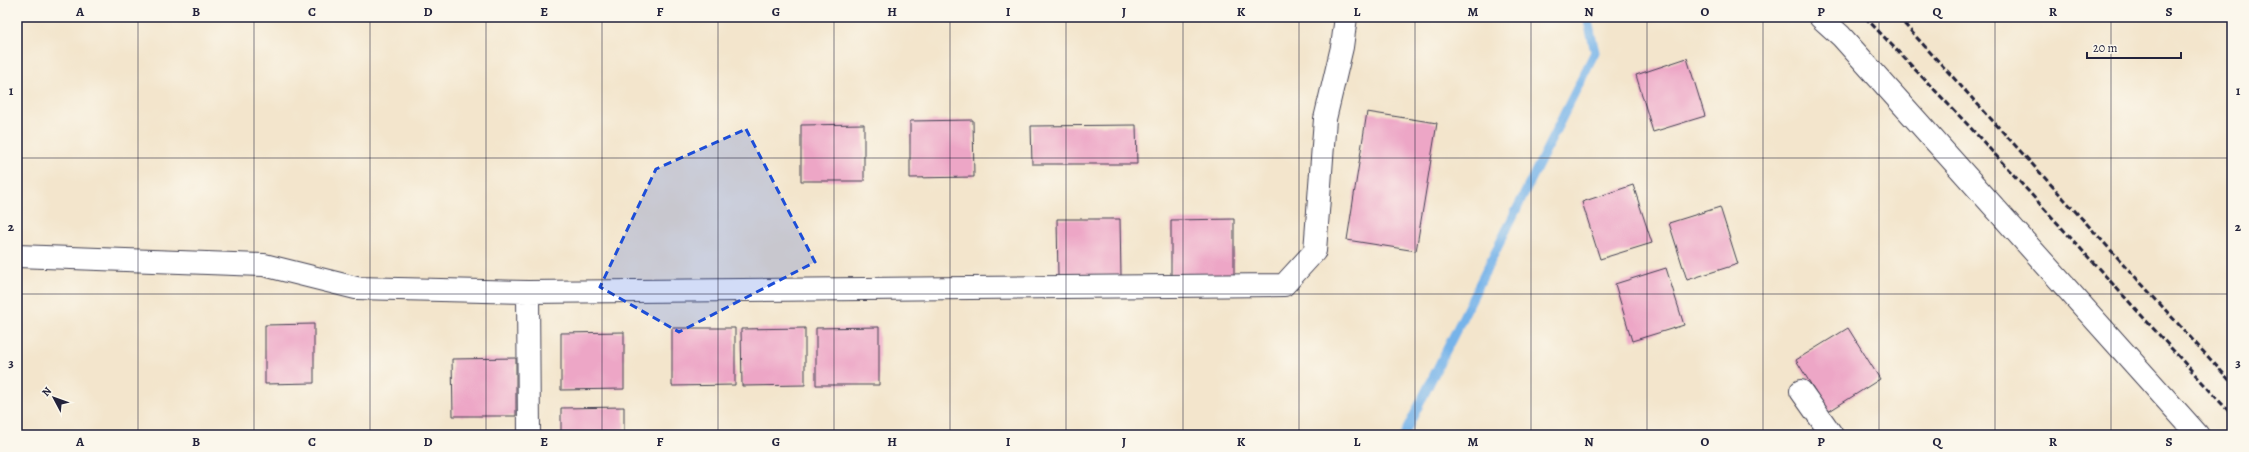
<svg xmlns="http://www.w3.org/2000/svg" width="2249" height="452" font-family="Alegreya,serif">
<rect width="100%" height="100%" fill="#fbf7ec"/>
<filter id="ink" filterUnits="userSpaceOnUse"><feTurbulence type="fractalNoise" baseFrequency=".025" numOctaves="2"/><feDisplacementMap in="SourceGraphic" scale="8" xChannelSelector="R" yChannelSelector="G"/><feConvolveMatrix kernelMatrix="1 2 1 2 8 2 1 2 1" color-interpolation-filters="sRGB"/></filter>
<filter id="wash" filterUnits="userSpaceOnUse"><feTurbulence type="fractalNoise" baseFrequency=".012" numOctaves="4" result="noise"/><feDisplacementMap in="SourceGraphic" scale="16" xChannelSelector="R" yChannelSelector="G"/><feGaussianBlur stdDeviation="0.9" result="paint"/><feColorMatrix in="noise" values="0 0 0 0 0 0 0 0 0 0 0 0 0 0 0 0 0 1.4 0 .05"/><feComposite in="paint" operator="in"/></filter>
<g filter="url(#wash)">
<rect width="100%" height="100%" fill="#f3e5cc"/>
<g fill="none" stroke-linecap="round" stroke-linejoin="round">
<!-- stream -->
<path stroke="#76b3e9" stroke-width="9" d="M1404,435L1595,52L1587,17"/>
</g>
<g id="blocks">
<!-- building -->
<path fill="#eda6c6" d="M1687,58L1705,116L1653,132L1636,75Z
M1367,112L1437,123L1416,251L1347,240Z
M973,120L974,177L910,178V121Z
M864,124V181H801V125Z
M1136,125L1137,164H1032L1031,126Z
M1633,185L1652,243L1600,259L1582,202Z
M1720,207L1738,264L1687,280L1669,223Z
M1057,219H1120L1121,276H1058Z
M1234,219V276L1171,277V220Z
M1666,268L1684,325L1632,341L1615,284Z
M314,324V383L265,384V325Z
M879,327V385H816V328Z
M672,328H735V385L672,386Z
M805,328V385L742,386L741,329Z
M1848,328L1880,379L1828,412L1796,360Z
M624,332V389L561,390V333Z
M516,358V416H453L452,359Z
M624,407V435H561V408Z"/>
</g>
</g>
<g filter="url(#ink)">
<use href="#blocks" fill-opacity="0" stroke="#413f51" stroke-width="1"/>
<g fill="none" stroke-linecap="round" stroke-linejoin="round">
<defs>
<path id="street" d="M1820,17L1841,36L2198,435
M17,256L264,265L356,288L528,292L1284,285L1315,251L1325,119L1342,47L1346,17
M528,292L529,435
M1801,391L1832,435"/>
</defs>
<!-- street casing -->
<use href="#street" stroke="#413f51" stroke-width="24"/>
<!-- street -->
<use href="#street" stroke="#fff" stroke-width="22"/>
<!-- rail -->
<path stroke="#22223b" stroke-width="3" stroke-dasharray="6 3" stroke-linecap="butt" d="M1865,17L1969,126L2232,415
M1898,17L2232,383"/>
</g>
</g>
<!-- marked area -->
<path fill="#1d4ed8" fill-opacity="0.2" stroke="#1d4ed8" stroke-width="3" stroke-dasharray="8 5" stroke-linejoin="round" d="M746,129L815,262L679,332L600,287L656,169Z"/>
<!-- grid -->
<path fill="none" stroke="#22223b" stroke-width="1" stroke-opacity="0.55" d="M138,17V435M254,17V435M370,17V435M486,17V435M602,17V435M718,17V435M834,17V435M950,17V435M1066,17V435M1183,17V435M1299,17V435M1415,17V435M1531,17V435M1647,17V435M1763,17V435M1879,17V435M1995,17V435M2111,17V435M17,158H2232M17,294H2232"/>
<!-- margin -->
<rect width="2249" height="452" fill="none" stroke="#fbf7ec" stroke-width="44"/>
<!-- north arrow -->
<g transform="translate(54 398) rotate(311)" stroke="#fbf7ec" stroke-width="3" paint-order="stroke">
<path d="M0-3L7 15L0 10L-7 15Z" fill="#22223b"/>
<text y="-6" font-size="11" font-weight="bold" text-anchor="middle" fill="#22223b">N</text>
</g>
<!-- scale -->
<path d="M2087 52v6h94v-6" fill="none" stroke="#22223b" stroke-width="2"/>
<text x="2093" y="52" font-size="12" fill="#22223b" stroke="#fbf7ec" stroke-width="3" paint-order="stroke">20 m</text>
<rect x="22" y="22" width="2205" height="408" fill="none" stroke="#22223b" stroke-width="1.5"/>
<g font-size="13" text-anchor="middle" font-weight="bold" fill="#22223b">
<text x="80" y="16">A</text>
<text x="196" y="16">B</text>
<text x="312" y="16">C</text>
<text x="428" y="16">D</text>
<text x="544" y="16">E</text>
<text x="660" y="16">F</text>
<text x="776" y="16">G</text>
<text x="892" y="16">H</text>
<text x="1008" y="16">I</text>
<text x="1124" y="16">J</text>
<text x="1241" y="16">K</text>
<text x="1357" y="16">L</text>
<text x="1473" y="16">M</text>
<text x="1589" y="16">N</text>
<text x="1705" y="16">O</text>
<text x="1821" y="16">P</text>
<text x="1937" y="16">Q</text>
<text x="2053" y="16">R</text>
<text x="2169" y="16">S</text>
<text x="11" y="95">1</text>
<text x="2238" y="95">1</text>
<text x="11" y="231">2</text>
<text x="2238" y="231">2</text>
<text x="11" y="367">3</text>
<text x="2238" y="367">3</text>
<text x="80" y="446">A</text>
<text x="196" y="446">B</text>
<text x="312" y="446">C</text>
<text x="428" y="446">D</text>
<text x="544" y="446">E</text>
<text x="660" y="446">F</text>
<text x="776" y="446">G</text>
<text x="892" y="446">H</text>
<text x="1008" y="446">I</text>
<text x="1124" y="446">J</text>
<text x="1241" y="446">K</text>
<text x="1357" y="446">L</text>
<text x="1473" y="446">M</text>
<text x="1589" y="446">N</text>
<text x="1705" y="446">O</text>
<text x="1821" y="446">P</text>
<text x="1937" y="446">Q</text>
<text x="2053" y="446">R</text>
<text x="2169" y="446">S</text>
</g>
</svg>
